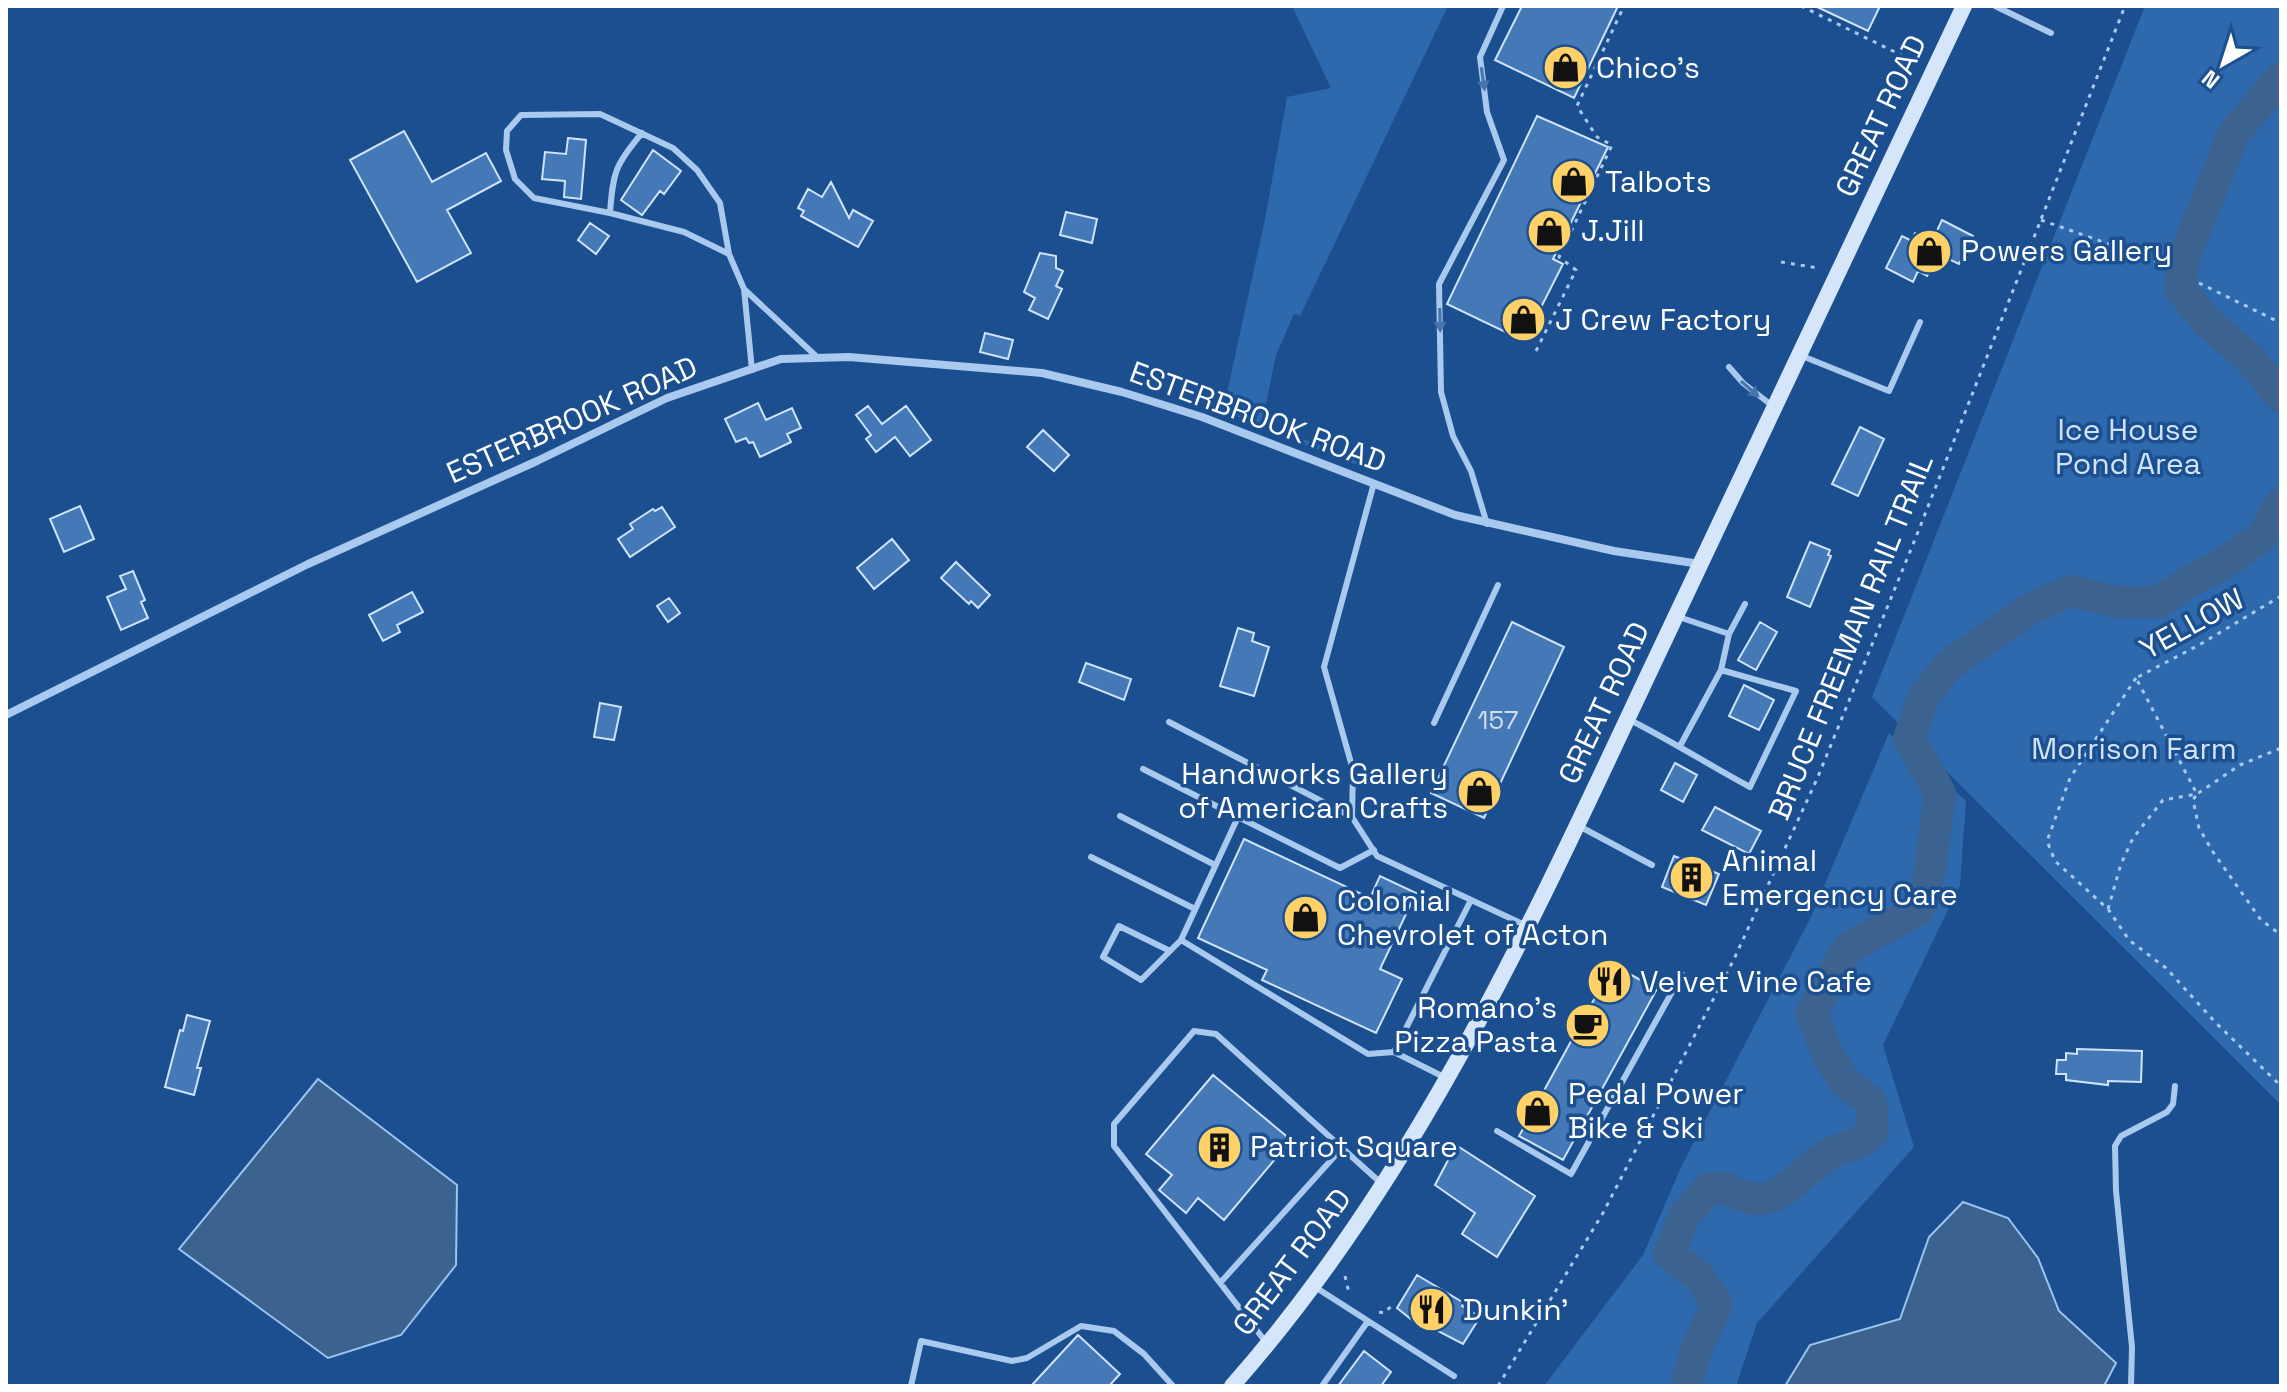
<svg xmlns="http://www.w3.org/2000/svg" width="2287" height="1392" font-family="'Space Grotesk',sans-serif">
<rect width="100%" height="100%" fill="#1b4f8f"/>
<!-- green -->
<path fill="#2e69ad" d="M1292,6H1448L1300,316L1294,314L1276,355L1262,423L1378,468L1377,473L1223,411L1265,219L1287,97L1331,88Z
M2145,6H2281V1105L1872,697Z
M1889,733L1966,801L1960,885L1883,1045L1914,1147L1757,1323L1736,1386H1544L1643,1255L1682,1165L1811,917Z"/>
<!-- water -->
<path fill="#3c6290" stroke="#9cc4f0" stroke-width="2" d="M318,1079L457,1185L456,1265L401,1335L328,1358L179,1249Z
M1963,1202L2008,1218L2038,1258L2059,1311L2116,1363L2104,1386H1785L1810,1345L1900,1319L1929,1237Z"/>
<g fill="none" stroke-linecap="round" stroke-linejoin="round">
<!-- river -->
<path stroke="#3c6290" stroke-width="32" d="M2281,78L2234,133L2183,260L2181,289L2207,322L2250,359L2281,397
M1686,1386L1695,1352L1717,1304L1698,1275L1669,1254L1684,1216L1709,1188C1731,1185 1740,1200 1762,1199C1785,1198 1812,1161 1835,1151C1852,1144 1859,1146 1873,1132L1871,1102L1845,1083L1828,1054L1811,1014L1848,948L1918,910L1927,890L1940,793L1909,738L1923,698L1950,664L2030,609L2070,591L2118,602H2159L2190,581L2226,562L2262,536L2281,503"/>
</g>
<!-- building -->
<path fill="#4478b7" stroke="#cfe3fa" stroke-width="2" d="M1522,6H1618L1574,98L1495,60Z
M1815,6H1880L1868,31Z
M1537,116L1608,147L1553,259L1563,264L1524,341L1447,304Z
M404,131L432,182L486,153L501,181L447,210L471,253L417,282L350,160Z
M568,138L586,140L581,199L564,197L565,181L542,179L545,152L566,154Z
M653,150L681,171L664,194L660,191L642,215L621,200Z
M831,182L849,218L853,210L873,221L858,247L801,216L804,211L798,208L808,189L822,197Z
M1066,212L1097,219L1092,243L1060,235Z
M1942,220L1973,236L1959,264L1942,256L1936,269L1932,267L1927,276L1918,271L1913,282L1886,268L1902,236L1912,241L1915,233L1932,241Z
M590,223L609,236L596,254L578,240Z
M1040,253L1056,256V268L1063,271L1056,286L1062,289L1048,319L1029,310L1035,298L1024,292Z
M985,333L1013,340L1008,359L980,352Z
M758,403L766,420L792,408L801,428L787,434L791,442L760,457L753,442L749,443L746,438L736,442L725,419Z
M868,406L882,424L906,406L931,440L910,456L895,437L876,452L866,439L871,435L856,415Z
M1860,427L1884,439L1858,496L1832,484Z
M1043,430L1069,455L1054,471L1027,447Z
M80,506L94,539L64,552L50,519Z
M662,507L675,527L630,557L618,539L633,529L630,524L653,509L655,511Z
M892,539L909,560L874,589L857,568Z
M1810,542L1830,550L1828,555L1831,556L1810,607L1787,597Z
M956,562L990,595L978,608L971,601L969,604L941,578Z
M133,571L145,600L141,602L148,618L121,630L107,597L126,589L120,576Z
M412,592L423,612L397,625L400,632L383,641L369,615Z
M669,598L680,613L668,622L657,606Z
M1512,622L1564,647L1484,818L1431,793Z
M1760,622L1777,632L1756,670L1738,660Z
M1238,628L1254,633L1252,641L1269,647L1254,696L1220,686Z
M1086,663L1131,679L1124,700L1079,682Z
M1744,685L1774,700L1759,730L1729,716Z
M600,703L621,707L614,740L594,737Z
M1675,763L1697,775L1683,802L1661,790Z
M1715,807L1761,831L1749,854L1702,830Z
M1244,839L1370,898L1380,876L1416,893L1380,969L1402,979L1376,1033L1262,980L1267,970L1198,938Z
M1674,856L1719,874L1706,905L1662,887Z
M1613,965L1657,989L1563,1160L1519,1136Z
M187,1015L210,1021L197,1068H201L194,1095L165,1087L180,1030L183,1031Z
M2077,1049L2142,1051L2141,1082L2108,1081V1085L2066,1080V1074H2056L2057,1060H2066V1053L2077,1054Z
M1213,1075L1291,1140L1224,1220L1198,1198L1186,1213L1159,1190L1172,1175L1146,1154Z
M1456,1145L1535,1196L1497,1257L1462,1234L1475,1213L1435,1185Z
M1417,1275L1464,1303L1462,1306L1480,1317L1463,1344L1419,1321L1417,1324L1397,1308Z
M1078,1335L1120,1374L1109,1386H1031Z
M1364,1351L1391,1372L1381,1386H1338Z"/>
<g fill="none" stroke-linecap="round" stroke-linejoin="round">
<!-- path -->
<path stroke="#a9c9ee" stroke-width="3" stroke-dasharray="4 6" stroke-linecap="butt" d="M1801,6L1901,55L1907,62L1911,75
M2041,220L2157,261
M1781,262L1818,268
M2199,283L2281,323
M1536,351L1576,270L1559,257L1612,145L1597,137L1577,106L1624,6
M2281,596L2199,645L2136,678L2197,794L2193,800L2199,828L2213,852L2261,920L2281,935
M2136,678L2070,778L2047,841L2055,861L2108,909L2129,940L2166,968L2215,1022L2281,1086
M2108,909L2121,864L2133,838L2163,800L2197,794L2240,765L2281,748
M1345,1276L1349,1293
M1379,1312L1384,1313L1395,1303
M1498,1386L1603,1213L1734,959L1817,779L1916,537L2125,6"/>
<!-- service -->
<path stroke="#a9c9ee" stroke-width="6" d="M1995,6L2051,33
M610,213C613,172 615,165 642,133
M729,254L720,203L697,170L673,148L600,114L521,115L507,131L506,150L515,179L534,198L610,213L684,232L729,254L744,289L752,370
M744,289L817,357
M1802,356L1889,391L1920,322
M1729,367L1743,383L1774,407
M1374,483L1324,667L1353,770L1352,817L1377,856L1527,926
M1487,524L1471,471L1453,436L1441,392L1439,284L1504,160L1487,112L1480,57L1503,6
M1676,616L1729,634
M1628,719C1670,740 1709,765 1750,787L1796,691L1721,670
M1169,722L1352,817
M1434,723L1498,585
M1680,746L1721,670L1729,634L1745,604
M1143,769L1238,817
M1120,816L1215,865
M1577,825L1652,865
M1374,850L1340,868L1238,817L1181,940L1368,1054L1394,1052
M1091,857L1195,909
M1170,951L1119,926L1103,957L1141,980L1181,940
M1446,1078L1394,1052L1471,900
M1497,1131L1571,1174L1682,974
M1220,1283L1342,1148
M1315,1287L1454,1376
M1265,1341L1114,1146V1124L1194,1031L1216,1034L1382,1184
M911,1386L921,1341L1012,1361L1027,1358L1081,1326L1114,1331L1144,1354L1173,1386
M1322,1386L1368,1321
M2131,1386L2132,1347L2116,1191L2115,1146L2121,1136L2167,1112L2173,1104L2175,1086"/>
<!-- minor -->
<path stroke="#a9c9ee" stroke-width="8" d="M6,715L308,564L537,461L667,398L781,359L849,357L1042,373L1122,392L1202,417L1455,515L1614,551L1700,564"/>
<!-- secondary -->
<path stroke="#d6e6fa" stroke-width="16" d="M1232,1386C1416,1178 1531,924 1648,675C1753,452 1858,229 1964,6"/>
</g>
<!-- one-way arrows -->
<defs><path id="oneway-solid" d="M-6-.8H1V-3.2L6.5 0L1 3.2V.8H-6Z" transform="scale(2)"/></defs>
<g fill="#4674ac">
<use href="#oneway-solid" transform="translate(1483 79) rotate(82)"/>
<use href="#oneway-solid" transform="translate(1440 320) rotate(89)"/>
<use href="#oneway-solid" transform="translate(1750 389) rotate(41)"/>
</g>
<!-- icons -->
<defs>
<symbol id="shop-disc" viewBox="-11 -11 22 22"><circle r="9.5" fill="#ffd166" stroke="#1b4f8f"/><path d="M-5-2.5h2.3a2.7 3.5 0 0 1 5.4 0H5L5.5 6h-11ZM-1.5-2.5h3a1.5 2.3 0 0 0-3 0Z" fill="#111"/></symbol>
<symbol id="building-disc" viewBox="-11 -11 22 22"><circle r="9.5" fill="#ffd166" stroke="#1b4f8f"/><path d="M-4-6H4V6H1V3H-1V6H-4ZM-2.5-4.3h1.7v1.8h-1.7ZM.8-4.3h1.7v1.8H.8ZM-2.5-1h1.7V.8h-1.7ZM.8-1h1.7V.8H.8Z" fill="#111"/></symbol>
<symbol id="restaurant-disc" viewBox="-11 -11 22 22"><circle r="9.5" fill="#ffd166" stroke="#1b4f8f"/><path d="M-5-6h1v4h1v-4h1v4h1v-4h1v5L-1.5 .5V6h-2V.5L-5-1ZM5-6V6H3V1.5H1.5Q1.5-4 5-6Z" fill="#111"/></symbol>
<symbol id="cafe-disc" viewBox="-11 -11 22 22"><circle r="9.5" fill="#ffd166" stroke="#1b4f8f"/><path d="M-5.5-4.5H6V0H3Q3 3.5 0 3.5H-2.5Q-5.5 3.5-5.5 0ZM3-3.2v2h1.7v-2ZM-6 4.5H4V6H-6Z" fill="#111"/></symbol>
</defs>
<g fill-rule="evenodd">
<use href="#shop-disc" x="1540" y="42" width="51" height="51"/>
<use href="#shop-disc" x="1548" y="156" width="51" height="51"/>
<use href="#shop-disc" x="1524" y="206" width="51" height="51"/>
<use href="#shop-disc" x="1904" y="226" width="51" height="51"/>
<use href="#shop-disc" x="1498" y="294" width="51" height="51"/>
<use href="#shop-disc" x="1454" y="766" width="51" height="51"/>
<use href="#building-disc" x="1666" y="852" width="51" height="51"/>
<use href="#shop-disc" x="1280" y="892" width="51" height="51"/>
<use href="#restaurant-disc" x="1584" y="956" width="51" height="51"/>
<use href="#cafe-disc" x="1562" y="1000" width="51" height="51"/>
<use href="#shop-disc" x="1512" y="1086" width="51" height="51"/>
<use href="#building-disc" x="1194" y="1122" width="51" height="51"/>
<use href="#restaurant-disc" x="1406" y="1284" width="51" height="51"/>
</g>
<g text-anchor="middle" stroke-width="7" stroke-linejoin="round" paint-order="stroke">
<!-- number labels -->
<g font-size="26" fill="#d0dded">
<text x="1498" y="729">157</text>
</g>
<!-- poi labels -->
<g font-size="30" fill="#fff" stroke="#1b4f8f" text-anchor="start">
<text x="1596" y="78">Chico's</text>
<text x="1605" y="192">Talbots</text>
<text x="1581" y="241">J.Jill</text>
<text x="1961" y="261">Powers Gallery</text>
<text x="1555" y="330">J Crew Factory</text>
<text x="1448" y="784" text-anchor="end">Handworks Gallery<tspan x="1448" dy="34">of American Crafts</tspan></text>
<text x="1722" y="871">Animal<tspan x="1722" dy="34">Emergency Care</tspan></text>
<text x="1337" y="911">Colonial<tspan x="1337" dy="34">Chevrolet of Acton</tspan></text>
<text x="1640" y="992">Velvet Vine Cafe</text>
<text x="1557" y="1018" text-anchor="end">Romano's<tspan x="1557" dy="34">Pizza Pasta</tspan></text>
<text x="1568" y="1104">Pedal Power<tspan x="1568" dy="34">Bike &amp; Ski</tspan></text>
<text x="1250" y="1157">Patriot Square</text>
<text x="1463" y="1320">Dunkin'</text>
</g>
<!-- street labels -->
<g font-size="30" fill="#fff" stroke="#1b4f8f">
<text transform="translate(1881 116) rotate(-65)" y="10">GREAT ROAD</text>
<text transform="translate(1258 417) rotate(20)" y="10">ESTERBROOK ROAD</text>
<text transform="translate(572 420) rotate(-24)" y="10">ESTERBROOK ROAD</text>
<text transform="translate(2192 624) rotate(-29)" y="10">YELLOW</text>
<text transform="translate(1851 637) rotate(-68)" y="10">BRUCE FREEMAN RAIL TRAIL</text>
<text transform="translate(1604 703) rotate(-65)" y="10">GREAT ROAD</text>
<text transform="translate(1292 1262) rotate(-53)" y="10">GREAT ROAD</text>
</g>
<!-- park labels -->
<g font-size="30" fill="#cfe3fa" stroke="#1b4f8f">
<text x="2128" y="440">Ice House<tspan x="2128" dy="34">Pond Area</tspan></text>
<text x="2134" y="759">Morrison Farm</text>
</g>
</g>
<!-- border -->
<rect width="2287" height="1392" fill="none" stroke="#ffffff" stroke-width="16"/>
<!-- north arrow -->
<g transform="translate(2223 64) rotate(219)" stroke="#1b4f8f" stroke-width="6" paint-order="stroke">
<path d="M0-6L14 30L0 20L-14 30Z" fill="#ffffff"/>
<text y="-12" font-size="22" font-weight="bold" text-anchor="middle" fill="#ffffff">N</text>
</g>
</svg>
